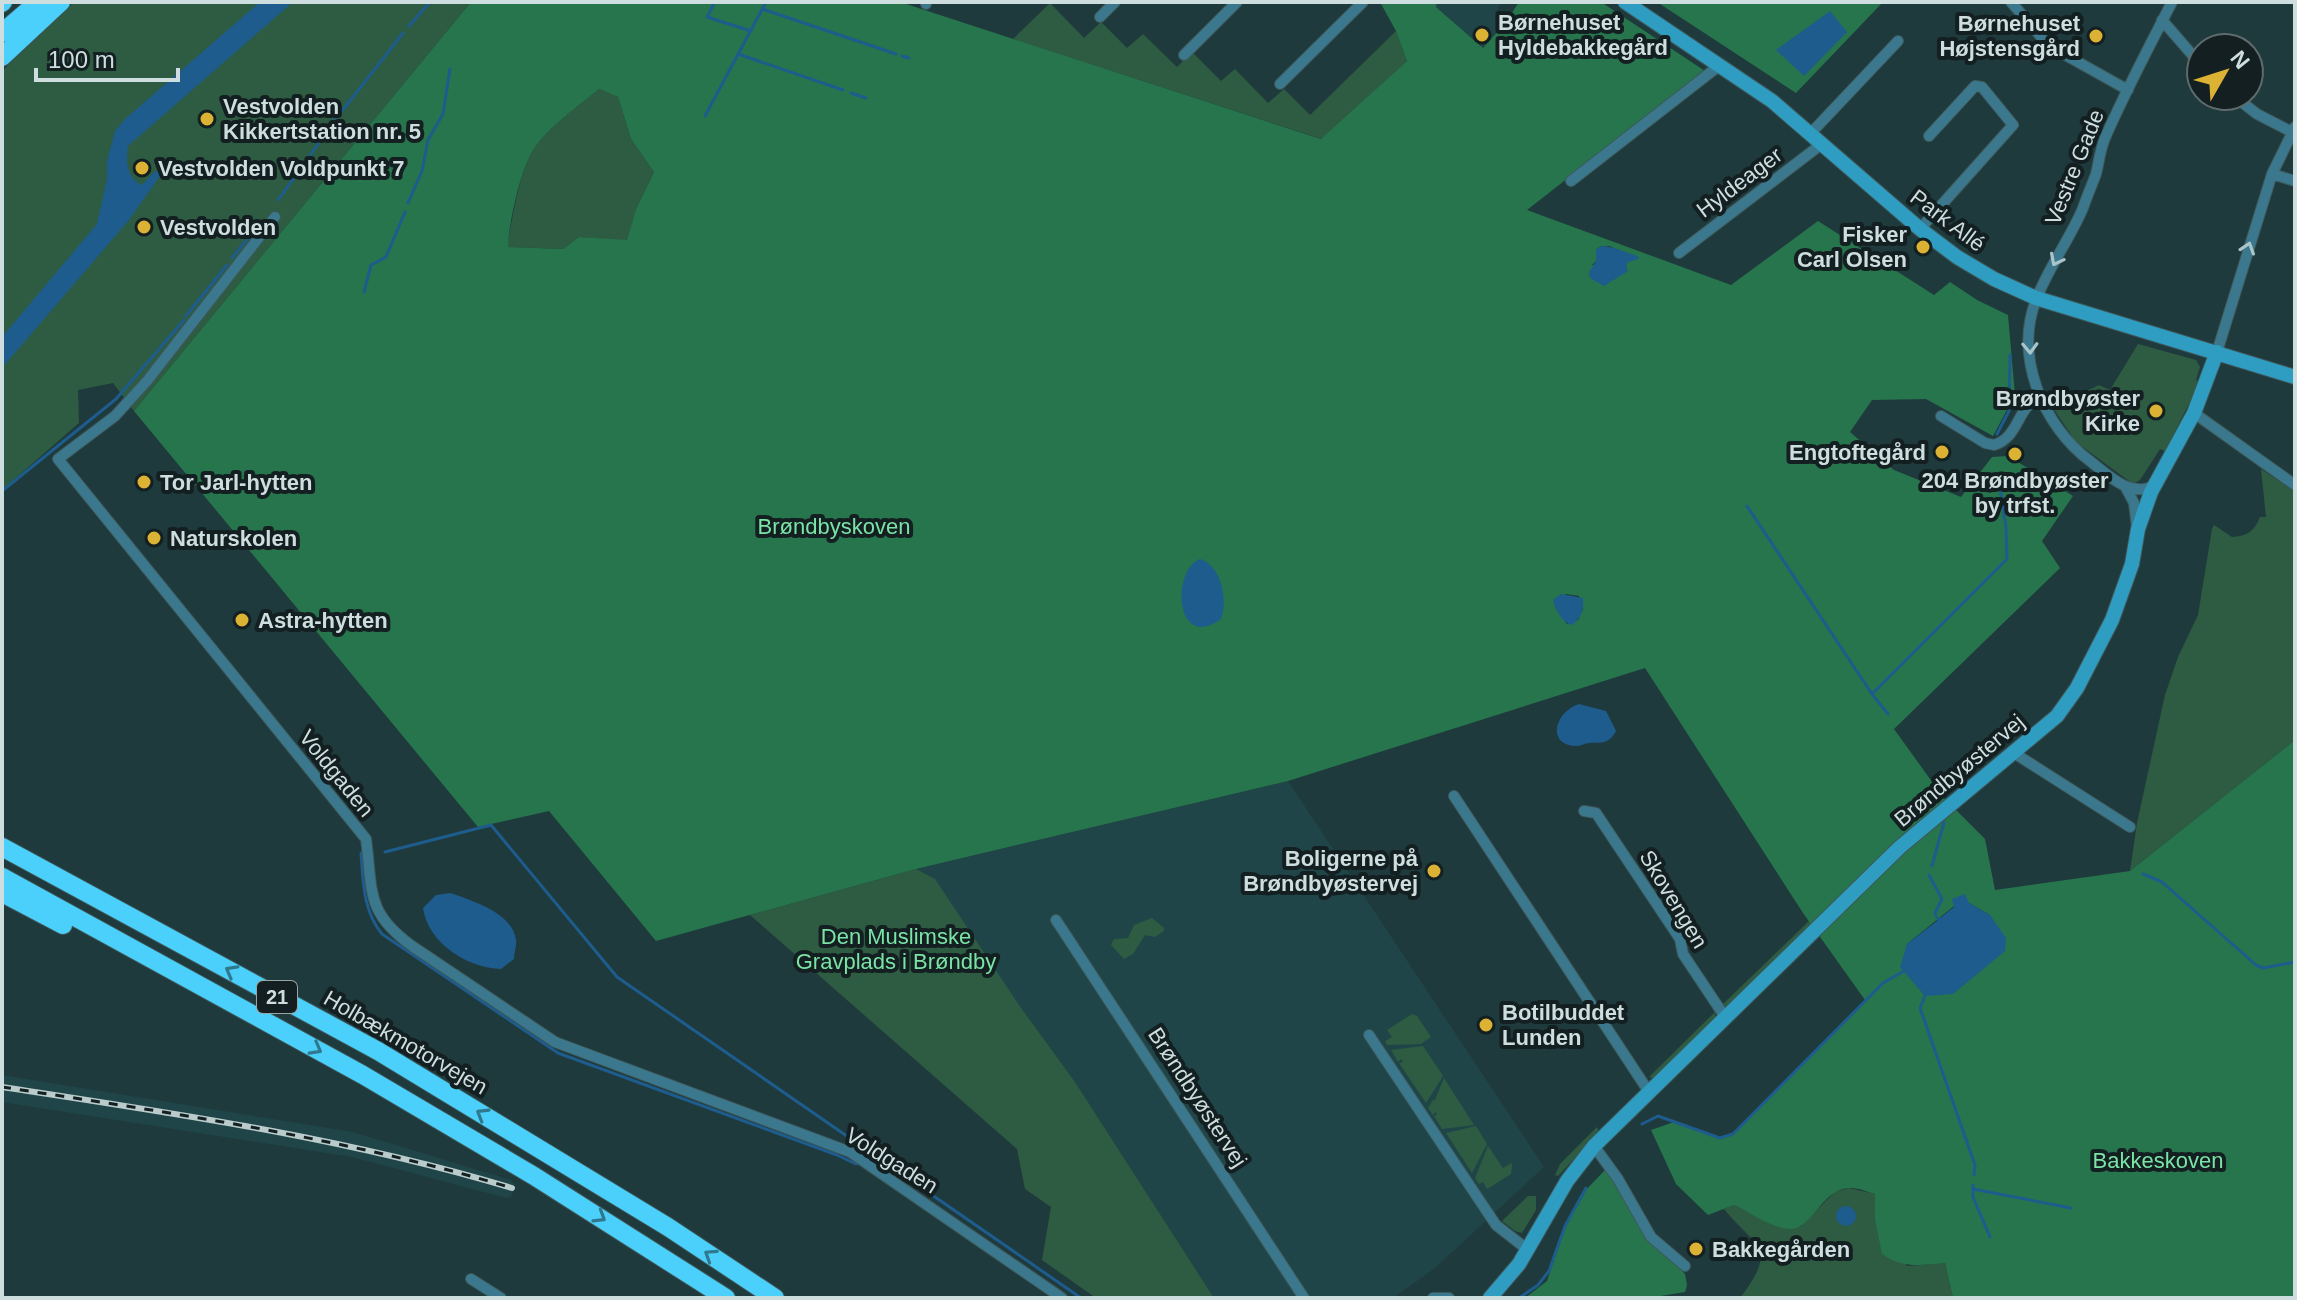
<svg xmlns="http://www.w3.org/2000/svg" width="2297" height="1300" font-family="Arial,sans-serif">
<rect width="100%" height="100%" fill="#1f3a3c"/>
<!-- built -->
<path fill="#1f4548" d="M1437,2H1502L1495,13L1506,22L1483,48L1436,7Z
M1288,781L1544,1167L1434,1269L1393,1298H1214L1075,1082L916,869Z
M2,1075L353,1132L511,1180L515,1185L511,1197L506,1198L352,1157L2,1102Z"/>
<!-- green -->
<path fill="#2e5c42" d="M74,2H471L134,411L113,383L78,390L79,423L2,490V71Z
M1050,3L1084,38L1101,22L1127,48L1143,34L1177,67L1192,52L1221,81L1235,69L1268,103L1284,89L1310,115L1396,31L1407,61L1322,139L1013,39Z
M599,89L618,97L631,139L654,172L636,209L627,241L579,237L563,249L507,247C512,221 519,172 534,149C548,127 579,106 599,89Z
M2138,344L2196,360L2200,367L2196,380L2200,382L2165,451L2160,449L2140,480L2133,484L2076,442L2053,408L2099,385L2110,390Z
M2261,469L2295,492V740L2130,871L2137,823L2165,695L2178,657L2198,615L2212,529L2214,525L2232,537C2247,536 2254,532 2260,517H2266Z
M1869,863L1871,865L1729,1007L1721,1006Z
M916,869L935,879L1021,1008L1075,1082L1214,1298H1096L1042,1260L1051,1207L1025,1189L1017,1149L750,915Z
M1152,918L1164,928V931L1155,937L1145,935L1133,954L1124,959L1111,945L1114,939L1128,938L1134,925Z
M1715,1012V1019L1655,1079L1649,1077Z
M1412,1014L1417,1016L1431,1037L1421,1044L1387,1045L1385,1041L1392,1037L1387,1030Z
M1423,1046L1443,1076L1426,1103L1399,1063L1403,1062L1401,1059L1398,1062L1391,1050Z
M1444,1078L1474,1125L1442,1129L1434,1116L1437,1114L1435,1112L1433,1115L1428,1108L1433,1100H1435Z
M1476,1126L1487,1144L1472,1173L1446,1133Z
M1597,1127L1599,1132L1558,1176L1555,1175L1560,1164Z
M1488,1146L1503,1168L1511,1163L1512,1165L1511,1174L1487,1189L1483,1182L1479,1184L1475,1178Z
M1849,1188L1875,1194V1219L1907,1266L1945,1263L1953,1298H1740C1779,1247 1756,1248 1724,1209L1734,1205L1770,1223L1801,1226L1835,1192Z
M1528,1196H1536V1210L1522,1233L1515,1231L1502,1221Z"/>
<!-- forest -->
<path fill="#27754d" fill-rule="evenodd" d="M471,2H900L1321,139L1407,61L1396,31L1380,2H1437L1436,7L1483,48L1506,22L1519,2H1601L1705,71L1527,210L1731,285L1818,221L1934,295L1950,282L1977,300L2008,315L2015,395L1993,436L1926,399L1872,400L1850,432L1894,470L1961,497L1992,457L2008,456L2073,496L2042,541L2060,568L1894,729L1943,797L1985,839L1995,890L2130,871L2295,740V1298H1953L1945,1263C1921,1265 1903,1269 1882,1254L1875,1219V1194C1867,1192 1859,1188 1851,1188C1823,1187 1813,1228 1791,1229C1772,1229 1750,1212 1734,1205L1708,1215L1676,1184L1651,1130L1674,1122L1720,1138L1733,1134L1865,1000L1803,913L1645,668L1288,781L916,869L656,941L549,811L478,827L134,411ZM599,89L618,97L631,139L654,172L636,209L627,240L579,237L563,249L508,247C509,223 520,170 534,149C548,127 579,106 599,89ZM1601,246H1609L1629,254L1626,266L1592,265L1596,261V250ZM1566,594L1579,596L1583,609L1578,620L1567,624L1555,607ZM1969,903L1990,915L1907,944L1954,906Z
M1657,2H1883L1796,93Z
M1608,1167L1635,1217L1685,1274L1687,1285L1685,1292L1648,1298H1525L1547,1281L1565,1226L1580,1196Z"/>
<!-- water -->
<path fill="#1d5c8c" d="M260,2H293L128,146C126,162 126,177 142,185L155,171L162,173L129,220L2,368V337L97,224L107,179V161L115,131L125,119Z
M1830,11L1847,32L1804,76L1776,50Z
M1601,246C1614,246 1626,253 1638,256L1639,259L1628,262L1626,266L1628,271L1604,286L1590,278L1589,272L1596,261V250Z
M1200,559C1222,566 1228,600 1221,619C1175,652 1171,570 1200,559Z
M1561,594L1583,598C1584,609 1581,620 1571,625C1561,621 1556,610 1553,600Z
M1579,704L1606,711L1616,731C1608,745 1602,742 1589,743C1585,743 1581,746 1577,746C1546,746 1554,712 1579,704Z
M450,893C471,900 513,913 516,940C517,945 514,953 514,959L501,969C467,968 428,943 423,908L436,895Z
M1965,894L1969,903L1990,915L2006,938L2005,951L1953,994L1925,996L1900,967L1907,944L1937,921L1936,916L1940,918L1954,907L1952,899Z
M1836 1216a10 10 0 1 1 20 0a10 10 0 1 1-20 0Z"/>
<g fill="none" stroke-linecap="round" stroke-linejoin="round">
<!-- stream -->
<path stroke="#1d5c8c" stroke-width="3" d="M715,2L707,17L751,31
M762,9L896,54
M409,26L430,2
M738,54L843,90
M902,56L909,58
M851,93L866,98
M342,111L403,33
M705,116L766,2
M278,200L336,119
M408,203L422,171L428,140L443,114L450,69
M232,258L249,237
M364,292L371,265L386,257L405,212
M186,316L227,265
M1997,434L2009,411L2010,355
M2,491L116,399L184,320
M1747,506L1872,694L1888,714
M1872,694L2007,559L2006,527L1998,476
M385,852L491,825L617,977L1081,1298
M361,853C363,881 363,911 382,934L558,1053L837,1155L856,1164
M1932,866L1944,822
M2143,874L2162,882L2256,965L2263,968L2295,962
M1929,875L1942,899L1935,913L1936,916
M1925,996L1920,1008L1975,1165L1974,1175
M1642,1124L1658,1116L1720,1138L1733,1134L1883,983L1904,971
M1973,1185V1197L1990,1237
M1973,1189L2071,1208
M1519,1298L1538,1285L1549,1271L1565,1226L1586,1188"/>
<defs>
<path id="street" d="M2011,2L2043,39L2060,52L2128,90
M926,4V2
M1100,17L1115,2
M2162,20L2201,65
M1184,55L1237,2
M1280,84L1363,2
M2234,96L2257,114L2292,132
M1811,133L1898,41
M2272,174L2295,181
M1571,181L1720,65
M275,217L147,381L115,416L58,459L366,839C373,891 365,912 412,946L555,1042L850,1152L1062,1298
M1920,229L2013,125L1982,87L1975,86L1929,136
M1679,253L1823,143
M2217,352L2272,174L2295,127
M2194,413L2295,485
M1941,416L1985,443L1994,445C2019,438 2017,406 2040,397
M2153,486C2130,498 2108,475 2090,461C2043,426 2014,357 2036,300C2048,268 2070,239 2083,208C2087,196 2092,185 2096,174C2099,162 2100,150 2105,138C2125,92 2149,47 2172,2
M2126,488L2134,503L2137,528
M2014,753L2130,827
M1454,796L1649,1092
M1584,811L1596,813L1680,939L1683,954L1725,1017
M1056,920L1304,1298
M1369,1035L1496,1225L1528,1250
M1594,1146L1618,1179L1651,1237L1685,1266
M471,1279L501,1298
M1433,1298H1449"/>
<path id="secondary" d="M1625,2L1772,101L1920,229L1957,257L1994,279L2036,298L2295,377
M1490,1298L1519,1264L1567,1181L1594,1146L1900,847L2057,716L2077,688L2112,620L2132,564L2138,529L2151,492L2194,413L2217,352"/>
<path id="highway" d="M2,3L3,2
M2,33L38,2
M2,57L61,2
M2,847L378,1051L668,1227L775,1298
M2,877L363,1075L534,1176L726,1298
M2,893L63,925"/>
</defs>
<!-- street casing -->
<use href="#street" stroke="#3e5859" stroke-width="12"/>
<!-- secondary casing -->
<use href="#secondary" stroke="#3e5859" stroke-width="16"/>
<!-- highway casing -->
<use href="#highway" stroke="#3e5859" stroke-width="20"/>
<!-- street -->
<use href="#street" stroke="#3b788e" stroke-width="10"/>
<!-- secondary -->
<use href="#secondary" stroke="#2e9dc1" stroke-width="14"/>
<!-- highway -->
<use href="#highway" stroke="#4bd0fb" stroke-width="18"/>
<defs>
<path id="rail" d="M2,1087C173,1113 346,1138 512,1188"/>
</defs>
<!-- rail casing -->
<use href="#rail" stroke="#bacbcc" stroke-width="6"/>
<!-- rail -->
<use href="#rail" stroke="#131f20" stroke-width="3" stroke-dasharray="9" stroke-linecap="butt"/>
</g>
<!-- one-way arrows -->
<defs><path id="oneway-chevron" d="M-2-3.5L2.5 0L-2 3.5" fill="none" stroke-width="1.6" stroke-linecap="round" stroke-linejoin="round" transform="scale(2)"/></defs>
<g stroke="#a9c4cb">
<use href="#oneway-chevron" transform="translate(2248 248) rotate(-72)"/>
<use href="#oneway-chevron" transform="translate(2056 260) rotate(117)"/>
<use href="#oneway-chevron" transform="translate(2030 348) rotate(88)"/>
</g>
<g stroke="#2f788e">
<use href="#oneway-chevron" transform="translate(231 971) rotate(-151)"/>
<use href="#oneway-chevron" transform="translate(316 1049) rotate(29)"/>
<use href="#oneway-chevron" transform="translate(482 1114) rotate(-149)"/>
<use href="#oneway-chevron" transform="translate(600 1217) rotate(32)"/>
<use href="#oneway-chevron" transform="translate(710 1255) rotate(-147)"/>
</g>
<!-- markers -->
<g fill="#dbb233" stroke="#131f20" stroke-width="3">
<circle cx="1482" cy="35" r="8"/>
<circle cx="2096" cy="36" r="8"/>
<circle cx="207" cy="119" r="8"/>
<circle cx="142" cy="168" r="8"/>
<circle cx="144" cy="227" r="8"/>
<circle cx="1923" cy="247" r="8"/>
<circle cx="2156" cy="411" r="8"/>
<circle cx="1942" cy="452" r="8"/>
<circle cx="2015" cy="454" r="8"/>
<circle cx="144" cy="482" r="8"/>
<circle cx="154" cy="538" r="8"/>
<circle cx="242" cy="620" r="8"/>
<circle cx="1434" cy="871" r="8"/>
<circle cx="1486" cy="1025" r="8"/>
<circle cx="1696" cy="1249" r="8"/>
</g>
<g text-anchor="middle" stroke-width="8" stroke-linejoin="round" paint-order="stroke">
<!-- shield labels -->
<rect fill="#131f20" stroke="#96a5a6" stroke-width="2" x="257" y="981" width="40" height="32" rx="6"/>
<g font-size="20" font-weight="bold" fill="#cededf">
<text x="277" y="1004">21</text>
</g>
<!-- poi labels -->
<g font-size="22" font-weight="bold" fill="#cededf" stroke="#131f20" text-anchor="start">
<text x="1498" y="30">Børnehuset<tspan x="1498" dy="25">Hyldebakkegård</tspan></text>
<text x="2080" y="31" text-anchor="end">Børnehuset<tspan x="2080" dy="25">Højstensgård</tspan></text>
<text x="223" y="114">Vestvolden<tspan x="223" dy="25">Kikkertstation nr. 5</tspan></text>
<text x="158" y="176">Vestvolden Voldpunkt 7</text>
<text x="160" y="235">Vestvolden</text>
<text x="1907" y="242" text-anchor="end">Fisker<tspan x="1907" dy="25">Carl Olsen</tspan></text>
<text x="2140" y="406" text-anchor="end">Brøndbyøster<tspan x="2140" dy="25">Kirke</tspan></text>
<text x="1926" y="460" text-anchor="end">Engtoftegård</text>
<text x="2015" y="488" text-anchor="middle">204 Brøndbyøster<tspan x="2015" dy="25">by trfst.</tspan></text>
<text x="160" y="490">Tor Jarl-hytten</text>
<text x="170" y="546">Naturskolen</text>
<text x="258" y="628">Astra-hytten</text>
<text x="1418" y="866" text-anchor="end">Boligerne på<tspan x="1418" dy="25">Brøndbyøstervej</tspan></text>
<text x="1502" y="1020">Botilbuddet<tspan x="1502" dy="25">Lunden</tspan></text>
<text x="1712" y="1257">Bakkegården</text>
</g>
<!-- street labels -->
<g font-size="22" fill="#cededf" stroke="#131f20">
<text transform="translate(2074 167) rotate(-68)" y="8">Vestre Gade</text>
<text transform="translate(1739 182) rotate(-37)" y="8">Hyldeager</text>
<text transform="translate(1948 220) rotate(37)" y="8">Park Allé</text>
<text transform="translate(1959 770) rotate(-40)" y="8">Brøndbyøstervej</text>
<text transform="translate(337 773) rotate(51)" y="8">Voldgaden</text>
<text transform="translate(1674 899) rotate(59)" y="8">Skovengen</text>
<text transform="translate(406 1042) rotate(30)" y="8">Holbækmotorvejen</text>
<text transform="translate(1198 1097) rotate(57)" y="8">Brøndbyøstervej</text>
<text transform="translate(892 1160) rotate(32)" y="8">Voldgaden</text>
</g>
<!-- park labels -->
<g font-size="22" fill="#7ae3a6" stroke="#131f20">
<text x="834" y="534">Brøndbyskoven</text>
<text x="896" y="944">Den Muslimske<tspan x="896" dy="25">Gravplads i Brøndby</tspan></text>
<text x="2158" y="1168">Bakkeskoven</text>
</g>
</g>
<!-- border -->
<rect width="2297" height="1300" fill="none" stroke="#cededf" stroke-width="8"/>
<!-- north arrow -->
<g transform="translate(2225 72) rotate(51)"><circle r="38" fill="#131f20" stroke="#5e6b6c" stroke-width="2"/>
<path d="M0-6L14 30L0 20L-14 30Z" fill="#dbb233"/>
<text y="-12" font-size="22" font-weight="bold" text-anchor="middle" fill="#cededf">N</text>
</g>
<!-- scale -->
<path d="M36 68v12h142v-12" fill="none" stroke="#cededf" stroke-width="4"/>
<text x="48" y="68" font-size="24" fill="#cededf" stroke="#131f20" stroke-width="6" paint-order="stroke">100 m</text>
</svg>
